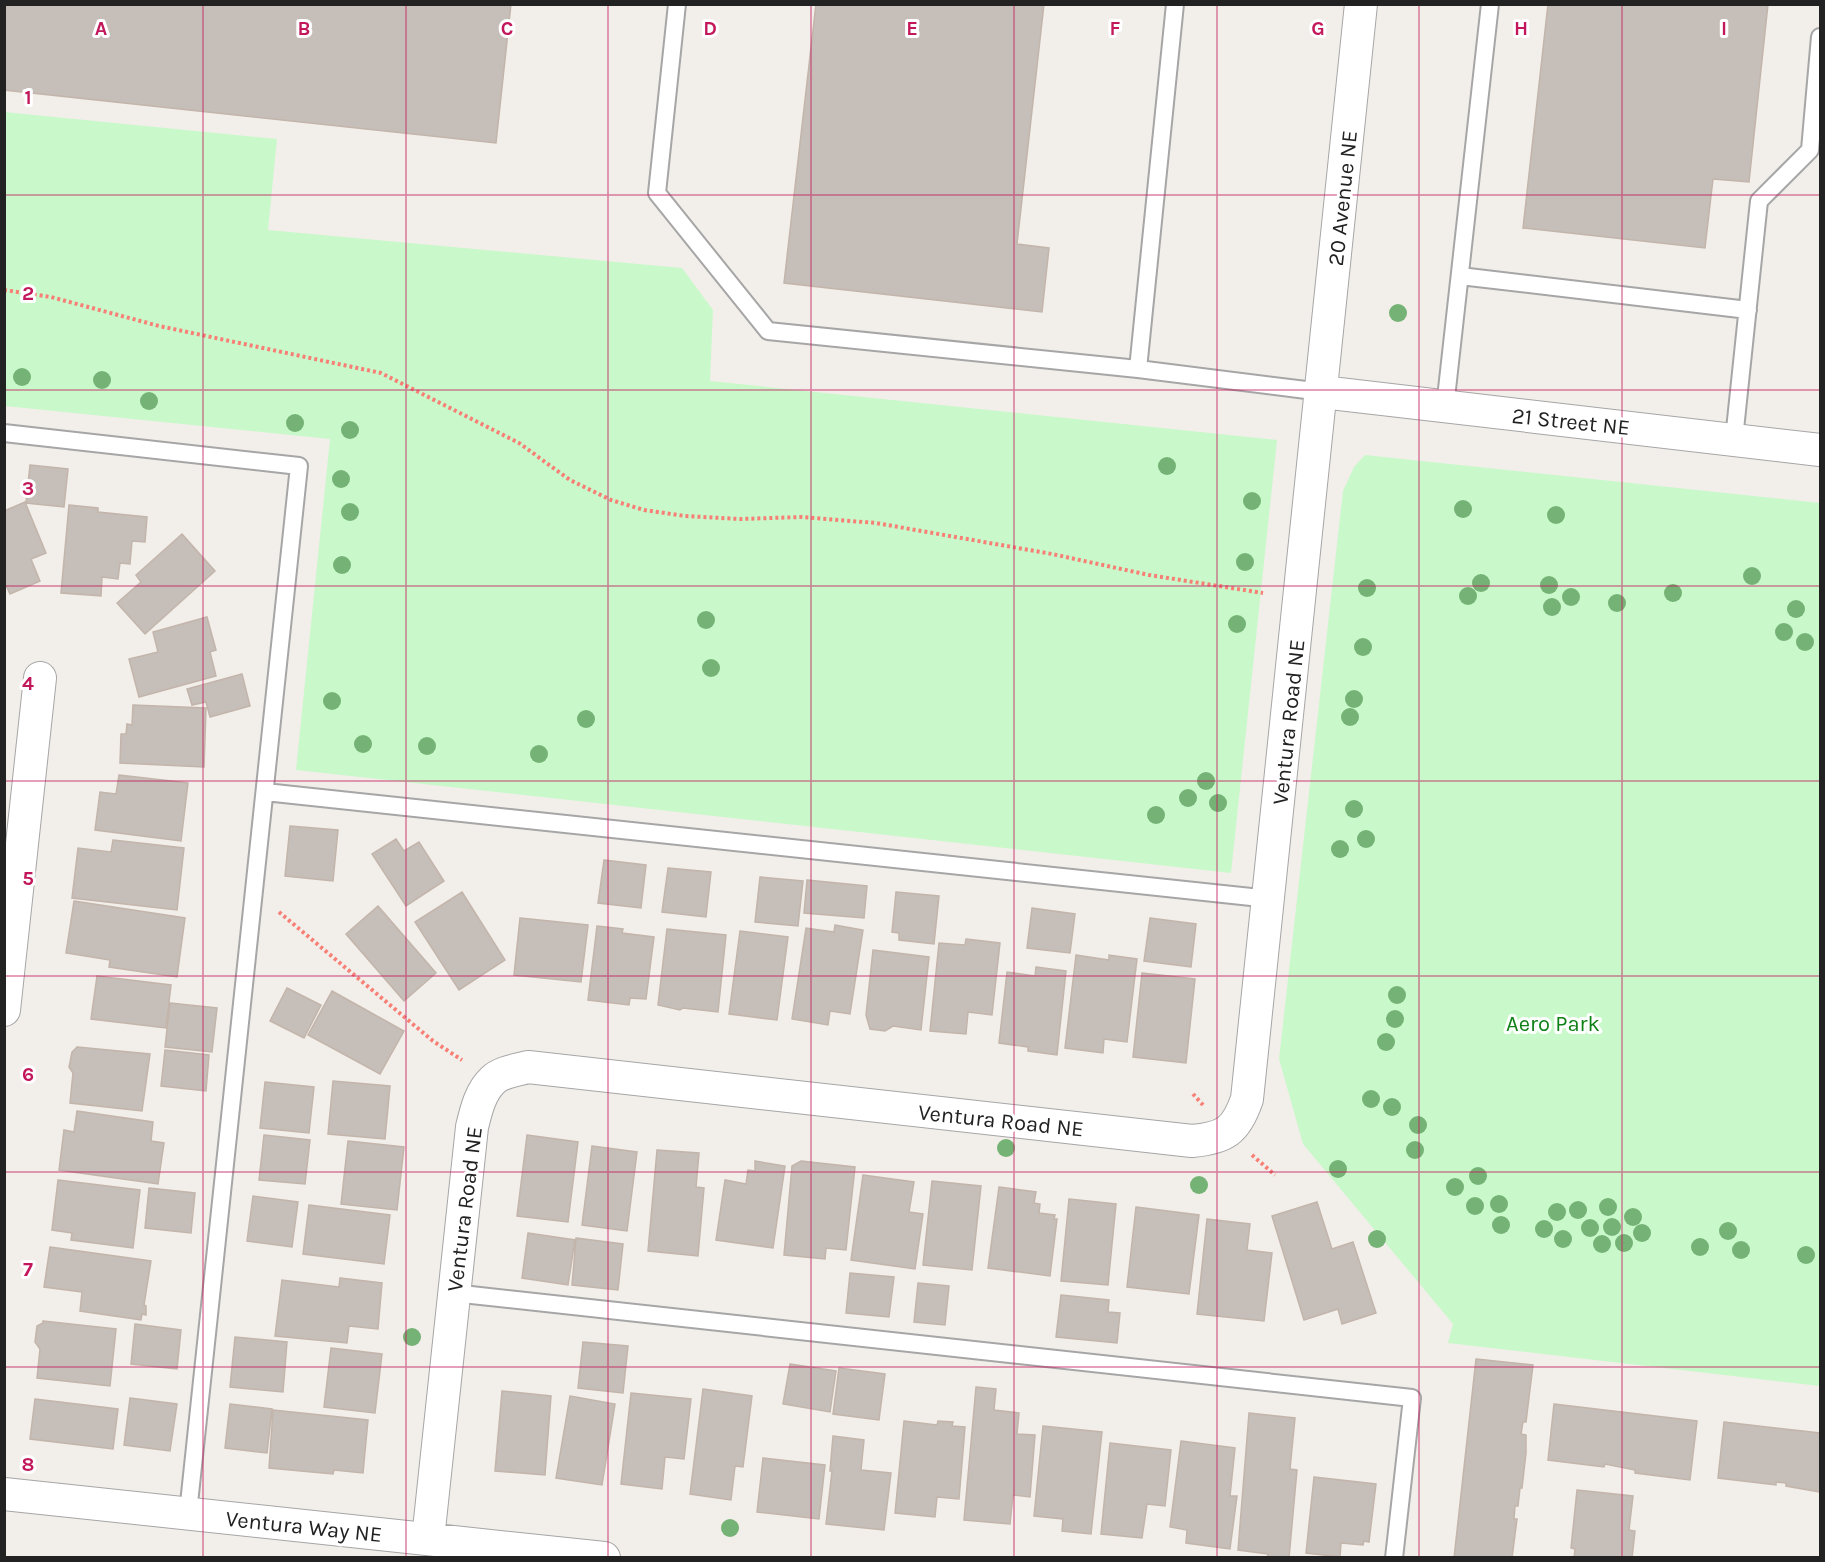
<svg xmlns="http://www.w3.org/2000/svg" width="1825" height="1562" font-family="Karla,sans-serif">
<rect width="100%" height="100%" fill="#f2eee9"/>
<!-- park -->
<path fill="#c9f9cb" d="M4,112L277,139L268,230L682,268L713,310L710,381L1277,440L1231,873L296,770L330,439L5,406Z
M1365,455L1820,503V1386L1448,1343L1453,1324L1303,1144L1279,1059L1343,491L1354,467Z"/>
<!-- building -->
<path fill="#c6beb8" stroke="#c3b5ab" stroke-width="1.5" d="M4,4H511L496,143L4,90Z
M816,4H1044L1017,244L1049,248L1042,312L784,283Z
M1548,4H1768L1749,182L1713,179L1705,248L1523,228Z
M30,465L68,469L64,507L26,503Z
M25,502L46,553L31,559L40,581L10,594L4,581V511Z
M69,505L98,508V512L147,517L145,542L132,541L130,564L120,563L118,579L102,577L101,596L61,593Z
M182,534L215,571L145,634L117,603L141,582L136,575Z
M207,617L216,650L210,652L216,676L139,697L129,659L158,652L153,632Z
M242,674L250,706L210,717L206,702L192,705L187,689Z
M133,705L206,708L204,767L120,763L121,734H126L127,724L132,725Z
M119,775L188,783L181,841L95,830L100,792L116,794Z
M290,826L338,830L333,881L285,876Z
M396,839L404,851L419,842L444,881L406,906L372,854Z
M113,840L184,848L177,910L72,898L78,848L111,852Z
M604,860L646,865L641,908L598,903Z
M668,868L711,872L706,917L662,912Z
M760,877L803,881L798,926L755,922Z
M807,880L867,886L864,918L804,913Z
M462,892L505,960L459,990L415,922Z
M896,892L939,896L934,944L899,940V933L892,932Z
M74,901L185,918L177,977L109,967L110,960L66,953Z
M378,906L436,973L404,1001L346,934Z
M1032,908L1075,914L1070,953L1027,948Z
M520,918L588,925L581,982L514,975Z
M1150,918L1196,924L1191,967L1144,961Z
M835,925L863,930L850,1014L830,1011L828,1025L792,1019L806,928L834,932Z
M597,926L623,929L622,933L654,937L646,999L630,998L629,1005L588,1000Z
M667,929L726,935L718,1012L683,1008L680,1010L658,1005Z
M740,931L788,937L777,1020L729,1014Z
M966,939L1000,943L992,1015L968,1012L966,1034L930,1031L939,943L965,945Z
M873,950L929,957L921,1030L893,1026L885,1031L870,1029L866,1015Z
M1076,955L1109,960V955L1137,959L1127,1042L1104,1039L1103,1053L1065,1048Z
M1036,967L1066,971L1057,1055L1028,1051V1047L999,1043L1007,972L1035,976Z
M1142,973L1195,979L1186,1063L1133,1057Z
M97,976L171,985L166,1028L91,1019Z
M287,988L321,1005L304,1038L270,1021Z
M332,991L404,1031L380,1074L308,1035Z
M170,1003L217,1008L212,1052L165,1047Z
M77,1047L150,1054L142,1111L70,1103L73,1073L69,1067L72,1052Z
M165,1050L209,1055L206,1091L161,1086Z
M333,1081L390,1086L385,1139L328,1134Z
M265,1082L314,1087L309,1133L260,1128Z
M77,1111L153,1122L151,1141L164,1143L158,1184L59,1170L64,1130L74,1132Z
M264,1135L310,1140L305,1184L259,1180Z
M527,1135L578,1142L568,1222L517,1216Z
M348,1141L404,1147L397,1210L341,1204Z
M592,1146L637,1152L627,1231L582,1225Z
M657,1150L699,1153L696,1187L704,1188L698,1256L648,1251Z
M755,1161L785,1166L773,1248L716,1240L725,1180L746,1184L748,1170L755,1171Z
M801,1161L855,1167L846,1250L826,1248L825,1259L784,1255L792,1166Z
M863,1175L914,1182L909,1212L923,1214L915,1269L851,1260Z
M58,1180L140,1190L133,1248L71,1240L72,1233L52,1230Z
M932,1181L981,1186L972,1270L923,1265Z
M999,1187L1036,1192L1034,1203L1040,1204L1039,1213L1055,1215L1054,1219H1057L1050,1276L988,1268Z
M149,1188L195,1193L191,1233L145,1228Z
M253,1196L298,1202L292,1247L247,1241Z
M1069,1199L1116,1204L1108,1285L1061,1281Z
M1317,1202L1332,1249L1353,1242L1376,1313L1342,1324L1338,1309L1304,1320L1272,1216Z
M309,1205L390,1215L384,1264L303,1254Z
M1136,1207L1199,1215L1189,1294L1127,1287Z
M1207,1219L1250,1224L1247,1250L1272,1253L1264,1321L1197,1314Z
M528,1233L575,1240L568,1285L522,1278Z
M576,1238L623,1244L618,1290L572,1285Z
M50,1247L151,1261L144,1305L146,1306V1315L142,1314L141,1320L80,1311L82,1292L44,1287Z
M850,1273L894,1277L889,1317L846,1313Z
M340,1278L382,1283L378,1329L349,1326L347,1343L275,1336L282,1280L339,1287Z
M918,1283L949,1286L945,1325L914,1322Z
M1061,1295L1109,1300L1108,1312L1120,1313L1117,1343L1056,1337Z
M43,1321L116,1329L110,1386L37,1378L40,1349L35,1342L37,1326L43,1323Z
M135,1324L181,1330L177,1369L131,1364Z
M235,1337L287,1342L283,1392L230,1387Z
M583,1342L628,1346L623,1393L578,1388Z
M331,1348L382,1354L375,1413L324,1407Z
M1476,1359L1533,1365L1526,1422H1523L1521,1434L1526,1435V1453L1522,1488H1520L1518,1506H1515L1514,1519H1517L1512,1558H1454Z
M790,1364L836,1371L830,1412L783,1404Z
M839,1368L885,1374L879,1420L833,1414Z
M976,1387L996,1389L994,1410L1019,1413L1017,1434L1035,1435L1030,1497L1013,1495L1010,1524L964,1520Z
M703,1389L752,1396L743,1467L735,1466L731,1500L690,1494Z
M502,1391L551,1396L545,1475L495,1471Z
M631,1393L691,1399L684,1459L665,1457L662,1489L621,1484Z
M570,1396L615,1404L602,1485L556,1478Z
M130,1398L177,1404L170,1451L124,1445Z
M35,1399L118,1409L113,1449L30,1439Z
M230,1404L272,1409L267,1453L225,1448Z
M1554,1404L1697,1421L1690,1480L1635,1473V1470L1605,1464L1604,1467L1548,1460Z
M273,1410L368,1420L363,1473L334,1470L333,1474L269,1468Z
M1249,1413L1295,1418L1290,1469L1297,1470L1289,1558H1267L1268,1554L1238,1550Z
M904,1421L937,1425L938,1421L953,1422L952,1426L965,1427L959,1499L937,1497L935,1517L895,1513Z
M1724,1422L1820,1433V1492L1786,1486V1483L1776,1482V1485L1718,1478Z
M1043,1426L1102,1432L1091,1534L1062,1531L1063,1519L1034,1516Z
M833,1436L864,1440L861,1470L891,1473L884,1530L826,1524L832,1471H830Z
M1181,1441L1235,1448L1230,1496H1237L1230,1549L1186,1543L1187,1530L1170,1527Z
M1110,1443L1171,1450L1165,1506L1147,1504L1142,1538L1101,1534Z
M763,1458L825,1465L819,1519L757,1512Z
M1314,1477L1376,1484L1369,1542L1364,1541L1363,1545L1341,1543L1340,1557L1306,1553Z
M1577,1490L1633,1496L1629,1530L1635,1531L1632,1558H1574L1575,1549L1571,1548Z"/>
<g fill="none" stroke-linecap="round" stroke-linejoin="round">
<defs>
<path id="lane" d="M677,4L657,193L768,331L1138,369L1322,392
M1460,276L1748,310
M1138,369L1175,4
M1445,407L1490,4
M4,433L299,466L188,1513
M1734,439L1759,201L1810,150L1820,37
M265,792L1270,899
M453,1293L1412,1398L1394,1558"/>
<path id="street" d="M1322,392L1820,450
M4,1010L40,678
M4,1494L604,1558
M428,1539L472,1127C476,1111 480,1092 493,1080C501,1072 517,1070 528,1067L1192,1141C1225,1138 1236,1131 1247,1099L1361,4"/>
</defs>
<!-- lane casing -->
<use href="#lane" stroke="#a6a6a6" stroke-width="20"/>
<!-- street casing -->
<use href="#street" stroke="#a6a6a6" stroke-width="34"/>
<!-- path -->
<path stroke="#f77f75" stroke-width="4" stroke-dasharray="3 3" stroke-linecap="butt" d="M4,290L51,297L159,326L381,373L519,443L570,480L611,500L644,510L685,516L740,519L802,517L876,523L1052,554L1149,575L1263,593
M279,912L433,1041L462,1060
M1193,1094L1203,1105
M1252,1155L1275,1175"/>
<!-- lane -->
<use href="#lane" stroke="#fff" stroke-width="16"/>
<!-- street -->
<use href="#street" stroke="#fff" stroke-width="32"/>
</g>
<!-- trees -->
<g fill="#75b275">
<circle cx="1398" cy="313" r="9"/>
<circle cx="22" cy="377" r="9"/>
<circle cx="102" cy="380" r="9"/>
<circle cx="149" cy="401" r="9"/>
<circle cx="295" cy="423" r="9"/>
<circle cx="350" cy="430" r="9"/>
<circle cx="1167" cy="466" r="9"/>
<circle cx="341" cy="479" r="9"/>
<circle cx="1252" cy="501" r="9"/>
<circle cx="1463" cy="509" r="9"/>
<circle cx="350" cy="512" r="9"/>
<circle cx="1556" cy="515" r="9"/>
<circle cx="1245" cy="562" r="9"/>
<circle cx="342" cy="565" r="9"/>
<circle cx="1752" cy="576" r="9"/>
<circle cx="1481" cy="583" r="9"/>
<circle cx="1549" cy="585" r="9"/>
<circle cx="1367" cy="588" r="9"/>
<circle cx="1673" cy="593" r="9"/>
<circle cx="1468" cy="596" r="9"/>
<circle cx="1571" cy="597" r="9"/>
<circle cx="1617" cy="603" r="9"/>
<circle cx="1552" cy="607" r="9"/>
<circle cx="1796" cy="609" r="9"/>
<circle cx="706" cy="620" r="9"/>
<circle cx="1237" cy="624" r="9"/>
<circle cx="1784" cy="632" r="9"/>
<circle cx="1805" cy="642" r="9"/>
<circle cx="1363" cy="647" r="9"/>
<circle cx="711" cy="668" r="9"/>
<circle cx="1354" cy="699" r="9"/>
<circle cx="332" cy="701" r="9"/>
<circle cx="1350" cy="717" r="9"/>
<circle cx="586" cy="719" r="9"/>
<circle cx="363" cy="744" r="9"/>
<circle cx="427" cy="746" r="9"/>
<circle cx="539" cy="754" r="9"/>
<circle cx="1206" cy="781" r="9"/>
<circle cx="1188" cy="798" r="9"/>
<circle cx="1218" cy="803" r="9"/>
<circle cx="1354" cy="809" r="9"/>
<circle cx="1156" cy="815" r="9"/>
<circle cx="1366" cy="839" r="9"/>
<circle cx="1340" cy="849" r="9"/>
<circle cx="1397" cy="995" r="9"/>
<circle cx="1395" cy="1019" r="9"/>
<circle cx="1386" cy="1042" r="9"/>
<circle cx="1371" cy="1099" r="9"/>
<circle cx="1392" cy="1107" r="9"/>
<circle cx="1418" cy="1125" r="9"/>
<circle cx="1006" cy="1148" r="9"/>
<circle cx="1415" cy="1150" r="9"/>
<circle cx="1338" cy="1169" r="9"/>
<circle cx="1478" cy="1176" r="9"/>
<circle cx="1199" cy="1185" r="9"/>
<circle cx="1455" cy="1187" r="9"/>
<circle cx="1499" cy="1204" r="9"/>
<circle cx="1475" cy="1206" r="9"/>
<circle cx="1608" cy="1207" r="9"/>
<circle cx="1578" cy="1210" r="9"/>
<circle cx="1557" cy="1212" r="9"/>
<circle cx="1633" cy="1217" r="9"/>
<circle cx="1501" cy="1225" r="9"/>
<circle cx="1612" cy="1227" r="9"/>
<circle cx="1590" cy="1228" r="9"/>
<circle cx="1544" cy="1229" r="9"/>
<circle cx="1728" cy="1231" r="9"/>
<circle cx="1642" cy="1233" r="9"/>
<circle cx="1377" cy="1239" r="9"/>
<circle cx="1563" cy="1239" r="9"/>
<circle cx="1624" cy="1243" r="9"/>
<circle cx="1602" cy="1244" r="9"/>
<circle cx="1700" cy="1247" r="9"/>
<circle cx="1741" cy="1250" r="9"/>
<circle cx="1806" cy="1255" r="9"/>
<circle cx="412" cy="1337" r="9"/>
<circle cx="730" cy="1528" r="9"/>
</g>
<!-- grid -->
<path fill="none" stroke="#c2185b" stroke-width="1.5" stroke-opacity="0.55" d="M203,4V1558M406,4V1558M608,4V1558M811,4V1558M1014,4V1558M1217,4V1558M1419,4V1558M1622,4V1558M4,195H1820M4,390H1820M4,586H1820M4,781H1820M4,976H1820M4,1172H1820M4,1367H1820"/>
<g text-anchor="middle" stroke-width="6" stroke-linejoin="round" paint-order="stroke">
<!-- street labels -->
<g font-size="22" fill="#222" stroke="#fff">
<text transform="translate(1342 198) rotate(-84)" y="8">20 Avenue NE</text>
<text transform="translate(1571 421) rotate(6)" y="8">21 Street NE</text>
<text transform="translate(1288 722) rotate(-84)" y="8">Ventura Road NE</text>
<text transform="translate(1001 1120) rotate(6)" y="8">Ventura Road NE</text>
<text transform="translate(464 1209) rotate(-83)" y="8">Ventura Road NE</text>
<text transform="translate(304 1526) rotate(6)" y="8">Ventura Way NE</text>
</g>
<!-- park labels -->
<g font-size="22" fill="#0f8116" stroke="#fff">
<text x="1553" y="1031">Aero Park</text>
</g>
</g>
<g font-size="20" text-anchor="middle" font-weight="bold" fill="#c2185b" stroke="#fff" stroke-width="6" stroke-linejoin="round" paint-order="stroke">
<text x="101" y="35">A</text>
<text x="304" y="35">B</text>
<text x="507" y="35">C</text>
<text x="710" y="35">D</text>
<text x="912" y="35">E</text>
<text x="1115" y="35">F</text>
<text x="1318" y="35">G</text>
<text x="1521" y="35">H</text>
<text x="1724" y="35">I</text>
<text x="28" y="104">1</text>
<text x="28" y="300">2</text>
<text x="28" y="495">3</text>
<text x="28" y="690">4</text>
<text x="28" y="885">5</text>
<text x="28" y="1081">6</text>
<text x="28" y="1276">7</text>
<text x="28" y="1471">8</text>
</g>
<!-- border -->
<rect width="1825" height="1562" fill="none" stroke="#222222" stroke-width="12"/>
</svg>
